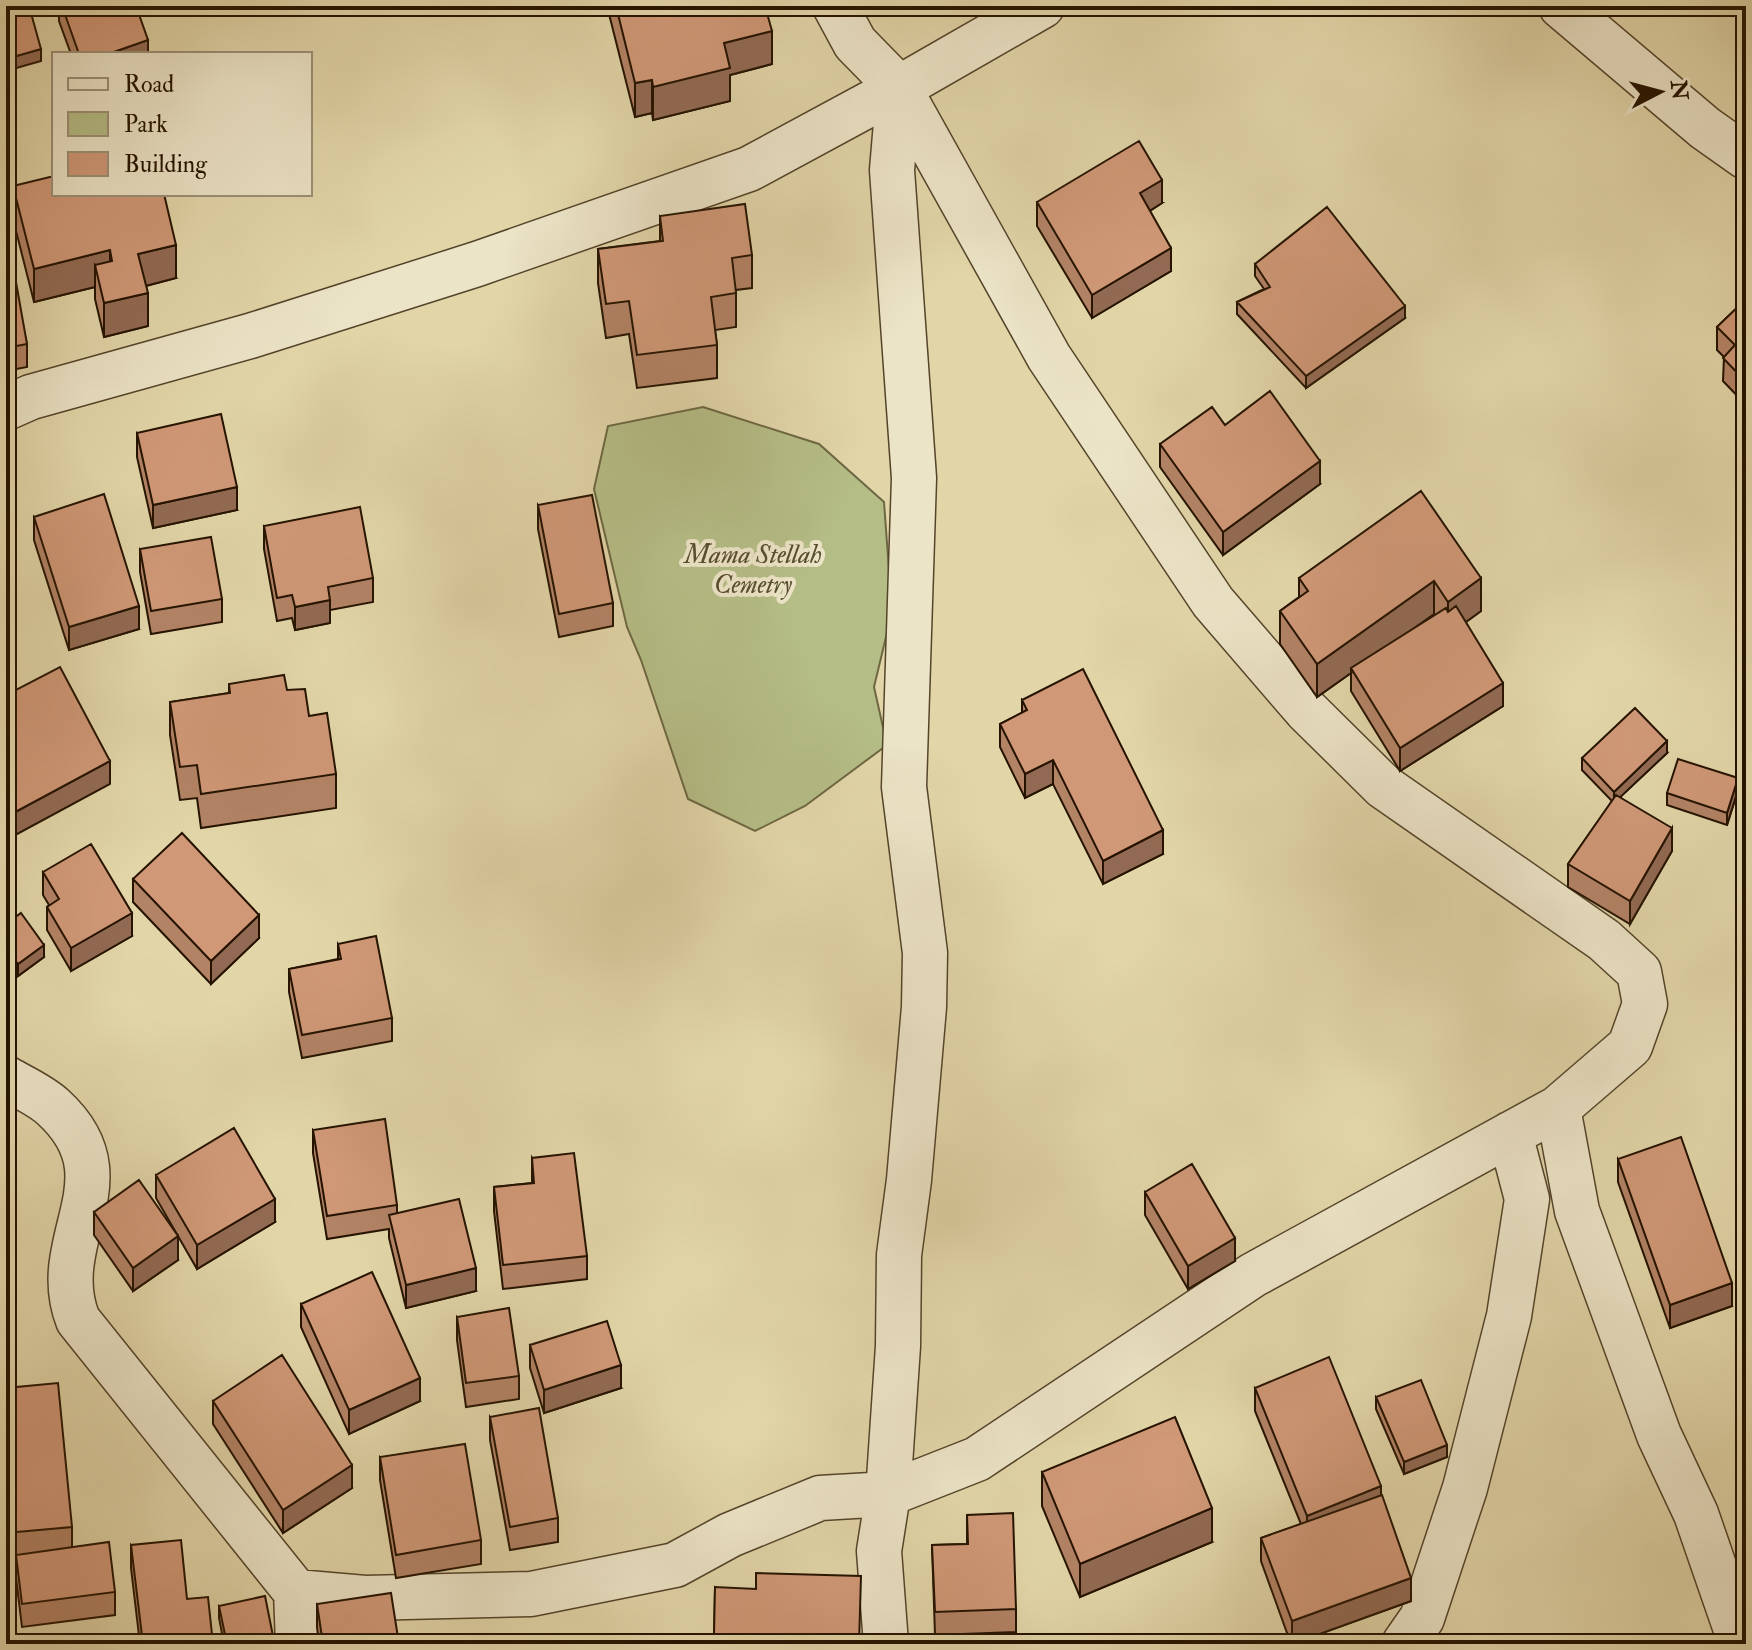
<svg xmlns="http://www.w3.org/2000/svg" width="1752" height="1650" font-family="'IM FELL Double Pica',serif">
<rect width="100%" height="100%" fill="#e2d6a9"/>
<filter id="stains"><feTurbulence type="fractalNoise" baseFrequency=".0025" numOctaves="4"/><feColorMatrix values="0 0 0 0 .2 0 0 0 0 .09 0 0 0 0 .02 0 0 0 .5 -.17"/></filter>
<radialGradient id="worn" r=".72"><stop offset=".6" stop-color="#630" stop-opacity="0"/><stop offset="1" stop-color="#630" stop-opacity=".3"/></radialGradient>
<!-- green -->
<path fill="#b5bd86" stroke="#6d6843" stroke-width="2" d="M703,407L819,444L884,502L892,612L874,687L887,745L805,806L755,831L688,799L641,660L627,627L594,489L608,426Z"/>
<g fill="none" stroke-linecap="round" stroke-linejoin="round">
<defs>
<path id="minor" d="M1561,6L1705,128L1746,157
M6,408L31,397L250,336L477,264L749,169L899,88L1042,6
M6,1078C21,1087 40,1095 53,1107C132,1179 46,1239 78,1320L296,1592L365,1598L531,1594L675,1565L730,1535L820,1498L888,1494L977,1459L1253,1275L1558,1108L1630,1046L1645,1004L1639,972L1604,940L1384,787L1306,710L1213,602L1049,357L899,88L855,43L835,6
M1558,1108L1577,1211L1659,1435L1696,1514L1741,1644
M296,1592L298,1644
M886,1644L879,1551L888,1494L898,1346L899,1255L909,1180L924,1007L925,953L904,787L914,478L892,170L899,88
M1404,1644L1422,1618L1465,1488L1509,1316L1527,1199L1510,1134"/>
</defs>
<!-- minor casing -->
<use href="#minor" stroke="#54442a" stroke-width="47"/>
<!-- minor -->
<use href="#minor" stroke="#ece4c7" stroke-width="44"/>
</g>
<!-- wall -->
<path fill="#b38366" stroke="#251300" stroke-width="2" d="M59,6H136L148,54H71L59,21Z
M607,6H765L772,64L730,75V101L653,120L652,113L635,117Z
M13,186L176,278L146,286L148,326L104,337L95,299V287L34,302L13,219Z
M1037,202L1162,203L1150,211L1171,271L1092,318L1037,226Z
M660,216L752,255V288L736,290V327L715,330L717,345V378L637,388L629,334L606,338L598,283V249L660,241Z
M6,255L27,344V367L6,371Z
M1255,264L1405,318L1306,388L1237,314V302L1264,289L1255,276Z
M1746,299V405L1723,381L1724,357L1717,350V327Z
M137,433L237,510L153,528L137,457Z
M1160,444L1320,484L1223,555L1160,467Z
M538,505L613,603V626L559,637L538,529Z
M34,517L139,629L69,650L34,540Z
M264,526L373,578V602L330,610V623L295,630L292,618L277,621L264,549Z
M140,549L222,599V622L151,634L140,572Z
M1299,578H1481V611L1466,622L1503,706L1400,771L1351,691V673L1317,697L1280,644V611L1299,597Z
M229,684L287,690L309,716L336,774V808L201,828L197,798L180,800L170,735V702L229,693Z
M1022,700L1163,854L1103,884L1053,784L1025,798L1000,747V724L1022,713Z
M1667,753L1620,797L1672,851L1630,924L1568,887V864L1612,801L1582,770V758Z
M1738,790L1727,825L1667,805V793Z
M43,872L132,936L71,971L47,930V907L49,905L43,895Z
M133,879L259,938L211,984L133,902Z
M6,924L44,957L18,976L6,960Z
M338,944L392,1018V1041L302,1058L289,992V969L338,959Z
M313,1130L397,1205V1213L476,1291L406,1308L389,1238V1229L327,1239L313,1153Z
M532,1158L587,1256V1279L503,1289L494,1211V1187L532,1183Z
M1618,1159L1732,1306L1670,1328L1618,1182Z
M156,1175L275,1222L197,1269L156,1198Z
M1145,1192L1235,1261L1188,1289L1145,1215Z
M94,1212L178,1260L133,1291L94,1235Z
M301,1304L420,1401L349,1434L301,1327Z
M457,1317L519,1376V1399L466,1407L457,1340Z
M530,1345L621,1388L544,1413L530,1368Z
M6,1388L72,1527V1547L115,1592V1615L22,1627L16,1578V1566L6,1567Z
M1255,1388L1381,1495L1411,1601L1291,1644L1261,1561V1538L1301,1524L1255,1411Z
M1376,1397L1447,1457L1404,1474L1376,1409Z
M213,1401L352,1488L283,1533L213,1424Z
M490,1417L558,1518V1542L510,1550L490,1440Z
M380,1457L481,1540V1564L396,1578L380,1480Z
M1042,1472L1212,1542L1080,1597L1042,1506Z
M967,1515L1016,1609V1632L935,1635L932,1545L967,1544Z
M131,1545L187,1599L213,1644H140L131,1568Z
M715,1587L860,1644H714Z
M317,1604L399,1644H319L317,1627Z
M219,1606L273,1644H224L219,1618Z"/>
<!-- shaded-wall -->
<path fill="#926a53" stroke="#251300" stroke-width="2" d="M772,31V64L730,75V101L653,120V87L724,43Z
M148,40V54H108Z
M41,49V61L6,71V59Z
M652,80V113L635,117V83Z
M1162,180V203L1140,217V193Z
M176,245V278L138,288V254Z
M1171,248V271L1092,318V295Z
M110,250V283L95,265V287L34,302V269Z
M148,293V326L104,337V303Z
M1405,306V318L1306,388V376Z
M1320,461V484L1223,555V532Z
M237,487V510L153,528V505Z
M1481,578V611L1448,635V602Z
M1434,581V614L1353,672L1351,668V673L1317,697V664Z
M330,600V623L295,630V607Z
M139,606V629L69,650V627Z
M1503,683V706L1400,771V748Z
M1667,741V753L1614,803V792Z
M1053,760V784L1025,798V774Z
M110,761V784L6,840V817Z
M1738,778V790L1727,825V813Z
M1672,828V851L1630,924V901Z
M1163,830V854L1103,884V861Z
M132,913V936L71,971V948Z
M259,915V938L211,984V961Z
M44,945V957L18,976V964Z
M275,1199V1222L197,1269V1245Z
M178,1236V1260L133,1291V1268Z
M1235,1238V1261L1188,1289V1266Z
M476,1268V1291L406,1308V1285Z
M1732,1283V1306L1670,1328V1305Z
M621,1365V1388L544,1413V1390Z
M420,1378V1401L349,1434V1410Z
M1447,1445V1457L1404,1474V1462Z
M352,1465V1488L283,1533V1510Z
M1381,1486V1509L1307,1539V1516Z
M1212,1508V1542L1080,1597V1564Z
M1411,1578V1601L1292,1644V1621Z
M273,1636V1644H233Z"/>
<!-- building -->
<path fill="#d09877" stroke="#251300" stroke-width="2" d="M22,6H29L41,49L6,59V11Z
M62,6H136L148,40L108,54H79Z
M616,6H765L772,31L724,43L730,68L653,87L652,80L635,83Z
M1139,141L1162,180L1140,193L1171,248L1092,295L1037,202Z
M54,176V194H164L176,245L138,254L148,293L104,303L95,265L112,261L110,250L34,269L13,186Z
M745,204L752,255L732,258L736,293L711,297L717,345L637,355L629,301L606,304L598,249L663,241L660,216Z
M1327,207L1405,306L1306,376L1237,302L1270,287L1255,264Z
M11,254L27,344L6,348V255Z
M1746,299V382L1723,358L1735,345L1717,327Z
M1270,391L1320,461L1223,532L1160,444L1212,407L1225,425Z
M221,414L237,487L153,505L137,433Z
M1421,491L1481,578L1448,602L1434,581L1317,664L1280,611L1308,591L1299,578Z
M104,494L139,606L69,627L34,517Z
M592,495L613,603L559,614L538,505Z
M360,507L373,578L328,587L330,600L295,607L292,595L277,598L264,526Z
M211,537L222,599L151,611L140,549Z
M1456,606L1503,683L1400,748L1351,668L1446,608L1448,612Z
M60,667L110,761L6,817V695Z
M1083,669L1163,830L1103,861L1053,760L1025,774L1000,724L1027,710L1022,700Z
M284,675L287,690L305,689L309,716L327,713L336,774L201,794L197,765L180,767L170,702L230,693L229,684Z
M1635,708L1667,741L1614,792L1582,758Z
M1678,759L1738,778L1727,813L1667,793Z
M1616,795L1672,828L1630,901L1568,864Z
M182,833L259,915L211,961L133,879Z
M91,844L132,913L71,948L47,907L59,899L43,872Z
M21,913L44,945L18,964L6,948V924Z
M376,936L392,1018L302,1035L289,969L341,959L338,944Z
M385,1119L397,1205L327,1216L313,1130Z
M234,1128L275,1199L197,1245L156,1175Z
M1681,1137L1732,1283L1670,1305L1618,1159Z
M574,1153L587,1256L503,1265L494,1187L534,1183L532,1158Z
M1192,1164L1235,1238L1188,1266L1145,1192Z
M139,1180L178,1236L133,1268L94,1212Z
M459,1199L476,1268L406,1285L389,1215Z
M372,1272L420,1378L349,1410L301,1304Z
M509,1308L519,1376L466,1383L457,1317Z
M607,1321L621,1365L544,1390L530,1345Z
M282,1355L352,1465L283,1510L213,1401Z
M1329,1357L1381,1486L1307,1516L1255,1388Z
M1421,1380L1447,1445L1404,1462L1376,1397Z
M58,1383L72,1527L6,1533V1388Z
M539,1408L558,1518L510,1527L490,1417Z
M1175,1417L1212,1508L1080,1564L1042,1472Z
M465,1444L481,1540L396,1555L380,1457Z
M1382,1495L1411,1578L1292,1621L1261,1538Z
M1013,1513L1016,1609L935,1612L932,1545L968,1544L967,1515Z
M181,1540L187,1599L208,1597L213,1644H143L131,1545Z
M109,1542L115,1592L22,1604L16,1555Z
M756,1573L861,1576L859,1644H731V1634H714L715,1587L756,1589Z
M391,1593L399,1644H323L317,1604Z
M265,1596L273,1636L233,1644H227L219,1606Z
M545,1639L546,1644H524Z"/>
<g text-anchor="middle" stroke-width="8" stroke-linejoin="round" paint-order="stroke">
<!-- park labels -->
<g font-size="26" font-style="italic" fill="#574e2f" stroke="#ece4c7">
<text x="753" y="563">Mama Stellah<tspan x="753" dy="30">Cemetry</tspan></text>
</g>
</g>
<!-- margin -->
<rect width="1752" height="1650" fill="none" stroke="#e2d6a9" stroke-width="32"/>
<rect x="8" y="8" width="1736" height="1634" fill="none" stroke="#251300" stroke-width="4"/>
<rect x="16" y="16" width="1720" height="1618" fill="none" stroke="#251300" stroke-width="2"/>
<!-- legend -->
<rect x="52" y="52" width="260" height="144" fill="#ece4c7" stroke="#9c9077" stroke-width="2"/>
<rect x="68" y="78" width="40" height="12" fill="#ece4c7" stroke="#9c9077" stroke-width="2"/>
<text x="124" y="92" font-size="24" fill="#251300">Road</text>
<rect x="68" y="112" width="40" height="24" fill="#b5bd86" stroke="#9c9077" stroke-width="2"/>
<text x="124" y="132" font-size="24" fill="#251300">Park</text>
<rect x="68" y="152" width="40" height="24" fill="#d09877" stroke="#9c9077" stroke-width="2"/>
<text x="124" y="172" font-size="24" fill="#251300">Building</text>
<!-- north arrow -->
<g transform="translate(1660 92) rotate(84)" stroke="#ece4c7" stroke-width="6" paint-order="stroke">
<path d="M0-6L14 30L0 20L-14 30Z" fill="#251300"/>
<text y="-12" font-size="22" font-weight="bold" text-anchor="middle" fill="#251300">N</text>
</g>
<rect width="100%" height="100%" filter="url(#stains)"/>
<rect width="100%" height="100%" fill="url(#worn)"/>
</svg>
